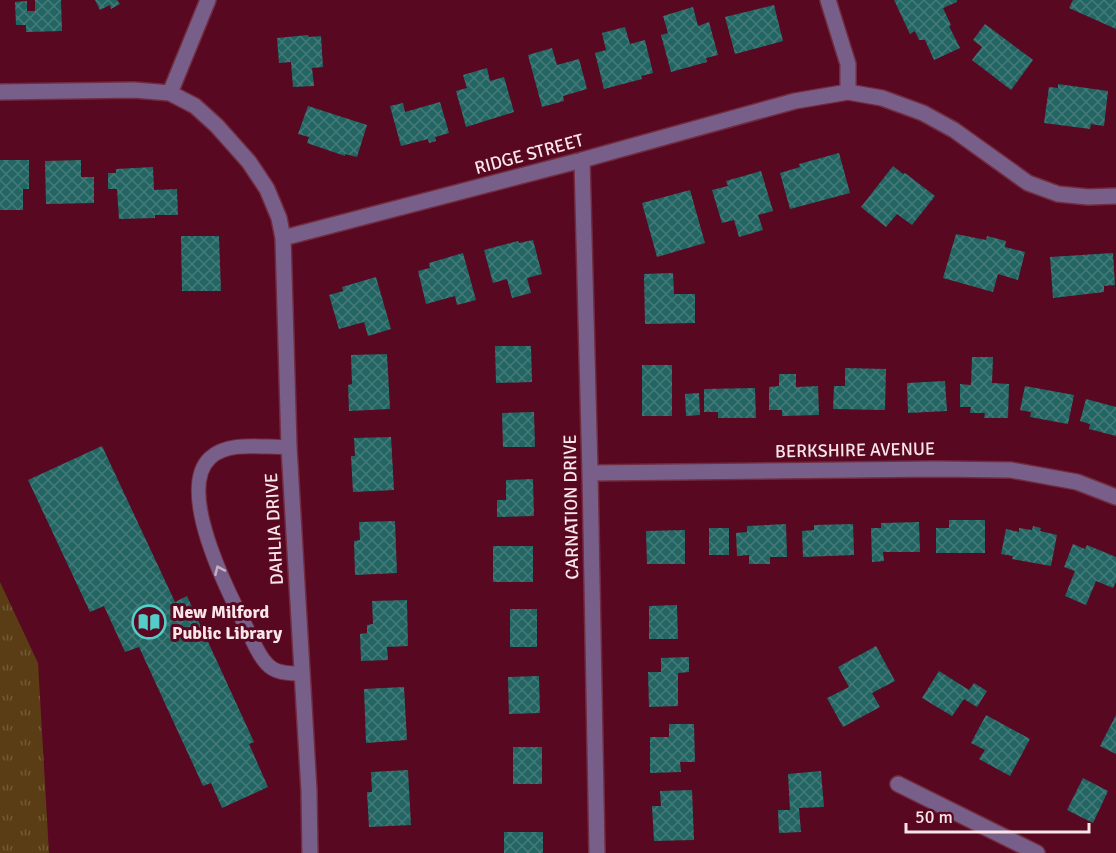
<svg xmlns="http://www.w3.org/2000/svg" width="1116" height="853" font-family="Signika,sans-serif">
<defs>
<pattern id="grass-tufts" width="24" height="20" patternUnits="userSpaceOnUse" patternTransform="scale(1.5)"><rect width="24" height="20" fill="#5a3d15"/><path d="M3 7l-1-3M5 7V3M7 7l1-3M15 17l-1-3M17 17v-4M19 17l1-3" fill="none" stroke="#735937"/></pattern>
<pattern id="building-cross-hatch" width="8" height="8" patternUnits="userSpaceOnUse" patternTransform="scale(1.5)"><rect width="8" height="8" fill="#236563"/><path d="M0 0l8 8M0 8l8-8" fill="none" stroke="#447b79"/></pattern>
</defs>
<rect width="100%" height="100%" fill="#580820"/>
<!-- grass -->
<path fill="url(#grass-tufts)" d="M0,582L38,663L49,853H0Z"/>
<!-- building -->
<path fill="url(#building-cross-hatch)" d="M35,0H61L62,31L26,32V25H16L15,2L27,1V11H35Z
M95,0H117L120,4L111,9L110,5L100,10Z
M894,0H957V2L943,8L951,25L949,26L960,48L934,60L925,40H919L915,31L910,34Z
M1073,0H1116V29L1069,8Z
M774,5L783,41L735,54L725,17Z
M693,7L698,26L709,22L718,55L706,58L707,62L671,72L661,35L668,33L663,16Z
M985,24L1033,60L1011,90L972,60L982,47L973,40Z
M625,27L630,44L645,40L653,73L641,76L642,79L604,89L595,53L606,50L602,33Z
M308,35L309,37L321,36L323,67L312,68L314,86L293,87L291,62L279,63L277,38Z
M552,48L557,65L579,59L587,89L563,96L564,101L542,107L528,55Z
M487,68L490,81L504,77L514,112L466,127L456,91L467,88L463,75Z
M1058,84L1108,91L1104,126L1091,124L1090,129L1044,123L1049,87L1058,88Z
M440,102L449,133L435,137L436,141L429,143L428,139L401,146L390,106L403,103L405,112Z
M308,106L367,125L357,157L345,154V156L307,143L309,137L298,134Z
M839,153L850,193L790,209L780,173L800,167L799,164Z
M0,160H29V189H23V210H0Z
M81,160V177H94V203L46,204L45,161Z
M893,166L903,174L905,173L935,196L912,225L897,214L886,227L861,207Z
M153,167L154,190L177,189L178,215H155V218L119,219L117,189H108V173H116V169Z
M761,171L773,211L758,215L763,230L739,237L734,220L722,223L712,190L728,186L726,181Z
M690,190L705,243L657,257L642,203Z
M956,234L986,240L987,236L1006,241L1005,247L1025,252L1018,280L998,274L993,292L943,278Z
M181,236H219L221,291H182Z
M533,240L542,274L527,278L531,293L512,298L507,279L493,283L484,250L518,241L519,243Z
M463,253L476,300L457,305L455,296L426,304L418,271L430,268L429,263Z
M1113,253L1115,285L1104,286V292L1053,298L1050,257Z
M673,273L674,294H695V323L645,324L644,274Z
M376,277L391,329L368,336L364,322L339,329L329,295L343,291L342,287Z
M495,346H531L532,382L496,383Z
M387,354L390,409L349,411L348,385L352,384L351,355Z
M972,357H993L992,383L1009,384L1008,418H984L985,413H970L971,407H960V384L971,385Z
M642,365H672V416H642Z
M845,368L886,369L885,410L833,409L834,386H845Z
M779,374H796V387L818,386L819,415L782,416V410H769V387L779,386Z
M945,381L947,411L908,413L907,383Z
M1025,386L1074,395L1068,424L1030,417L1031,412L1020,410Z
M755,388L756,418H718V412H704V389Z
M699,393L700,415L686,416L685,394Z
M1086,399L1116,407V436L1089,429L1090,424L1080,421Z
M534,412L535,447H503L502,413Z
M391,437L394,490L353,492L351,456H355L354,438Z
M102,446L175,602L187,596L254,742L249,744L268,787L222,808L211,783L203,786L139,647L125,652L104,606L90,612L28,480Z
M533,479L534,516L497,517V500H506V480Z
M949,520H985V553H936V528H949Z
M395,521L397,573L355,575L354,541L360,540L359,522Z
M919,522L920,552H883L884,561L872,562L871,528H881V523Z
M786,524L787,557H770V564H749V555L737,556L736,533L747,532V526Z
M853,524L854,555L803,557L802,531L814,530V525Z
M1033,526L1041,528L1040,531L1057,535L1051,566L1012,559L1013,556L1001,554L1006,529L1019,532V528L1032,530Z
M709,528H729V555H709Z
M685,530V564H647L646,531Z
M1073,544L1085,549L1087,545L1116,557V582L1113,588L1096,581L1086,605L1065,596L1075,571L1064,567Z
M493,546H533V582H493Z
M407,600L408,646L387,647L388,660L361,661L360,634L367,633V625L373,624L372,601Z
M677,605L678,639H649V606Z
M510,609H537V647H510Z
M876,646L895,681L872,693L880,707L843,727L827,698L849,687L838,667Z
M689,657V672L678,673V706L649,707L648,672H661V658Z
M939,671L969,690L974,683L987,691L977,707L964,699L952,716L922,698Z
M539,676L540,713L509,714L508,677Z
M404,687L407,740L366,743L364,689Z
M986,715L1030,739L1010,776L979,759L985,750L971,743Z
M1116,715V754L1100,746Z
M669,724H694L695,762H680L681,772L650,773V737H669Z
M513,747H542V784H513Z
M408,770L411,825L369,827L367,792H372L371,772Z
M821,771L824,807L799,808L801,832L779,833L778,810H790L788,774Z
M1083,778L1108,791L1093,823L1067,810Z
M692,790L694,840L654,841L652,806H661L660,791Z
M504,832H543V853H504Z"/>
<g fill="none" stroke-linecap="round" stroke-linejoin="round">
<defs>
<path id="lane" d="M289,447C265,448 229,440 210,458C176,490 228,592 245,625C252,638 257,654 267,664C276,674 290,673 302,674"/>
<path id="street" d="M828,0L848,64V92
M0,92L134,90L170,93L195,106L217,126L249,162L267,189L279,218L283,238L289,447L309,791L310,853
M170,93L208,0
M582,160L590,473L597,853
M283,238L582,160L795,101L848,92L882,98L923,113L954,130L1028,183L1058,194L1088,197L1116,196
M590,473L936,469L1011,470L1077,482L1116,497
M898,784L1037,853"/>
</defs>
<!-- lane casing -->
<use href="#lane" stroke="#722c40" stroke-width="16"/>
<!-- street casing -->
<use href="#street" stroke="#722c40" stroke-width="18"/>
<!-- lane -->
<use href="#lane" stroke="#785f8a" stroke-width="14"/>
<!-- street -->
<use href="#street" stroke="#785f8a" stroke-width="15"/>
</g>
<!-- one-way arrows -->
<defs><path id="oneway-chevron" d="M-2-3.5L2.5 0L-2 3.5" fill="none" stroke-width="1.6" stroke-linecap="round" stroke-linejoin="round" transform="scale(1.5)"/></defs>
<use stroke="#c6b0c2" href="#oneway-chevron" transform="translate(219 570) rotate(-114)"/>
<!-- icons -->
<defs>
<symbol id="library-ring" viewBox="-11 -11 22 22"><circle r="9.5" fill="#580820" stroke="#54cdc8" stroke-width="1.5"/><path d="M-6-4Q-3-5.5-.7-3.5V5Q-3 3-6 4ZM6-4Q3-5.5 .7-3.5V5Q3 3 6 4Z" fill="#54cdc8"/></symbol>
</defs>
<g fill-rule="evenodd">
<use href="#library-ring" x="130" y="603" width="38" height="38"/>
</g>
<g text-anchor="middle" stroke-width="6" stroke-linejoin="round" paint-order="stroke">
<!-- street labels -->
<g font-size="18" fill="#fae6e8" stroke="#580820">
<text transform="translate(529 154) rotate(-15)" y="6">RIDGE STREET</text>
<text transform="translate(855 450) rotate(-1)" y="6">BERKSHIRE AVENUE</text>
<text transform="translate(571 507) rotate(-91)" y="6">CARNATION DRIVE</text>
<text transform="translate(274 529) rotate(-93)" y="6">DAHLIA DRIVE</text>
</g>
<!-- poi labels -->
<g font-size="18" font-weight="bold" fill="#fae6e8" stroke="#580820" text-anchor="start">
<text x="172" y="618">New Milford<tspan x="172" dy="21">Public Library</tspan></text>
</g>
</g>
<!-- scale -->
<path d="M906 823v9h183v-9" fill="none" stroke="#fae6e8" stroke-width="3"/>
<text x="915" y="823" font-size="18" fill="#fae6e8" stroke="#580820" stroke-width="4.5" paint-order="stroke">50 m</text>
</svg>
